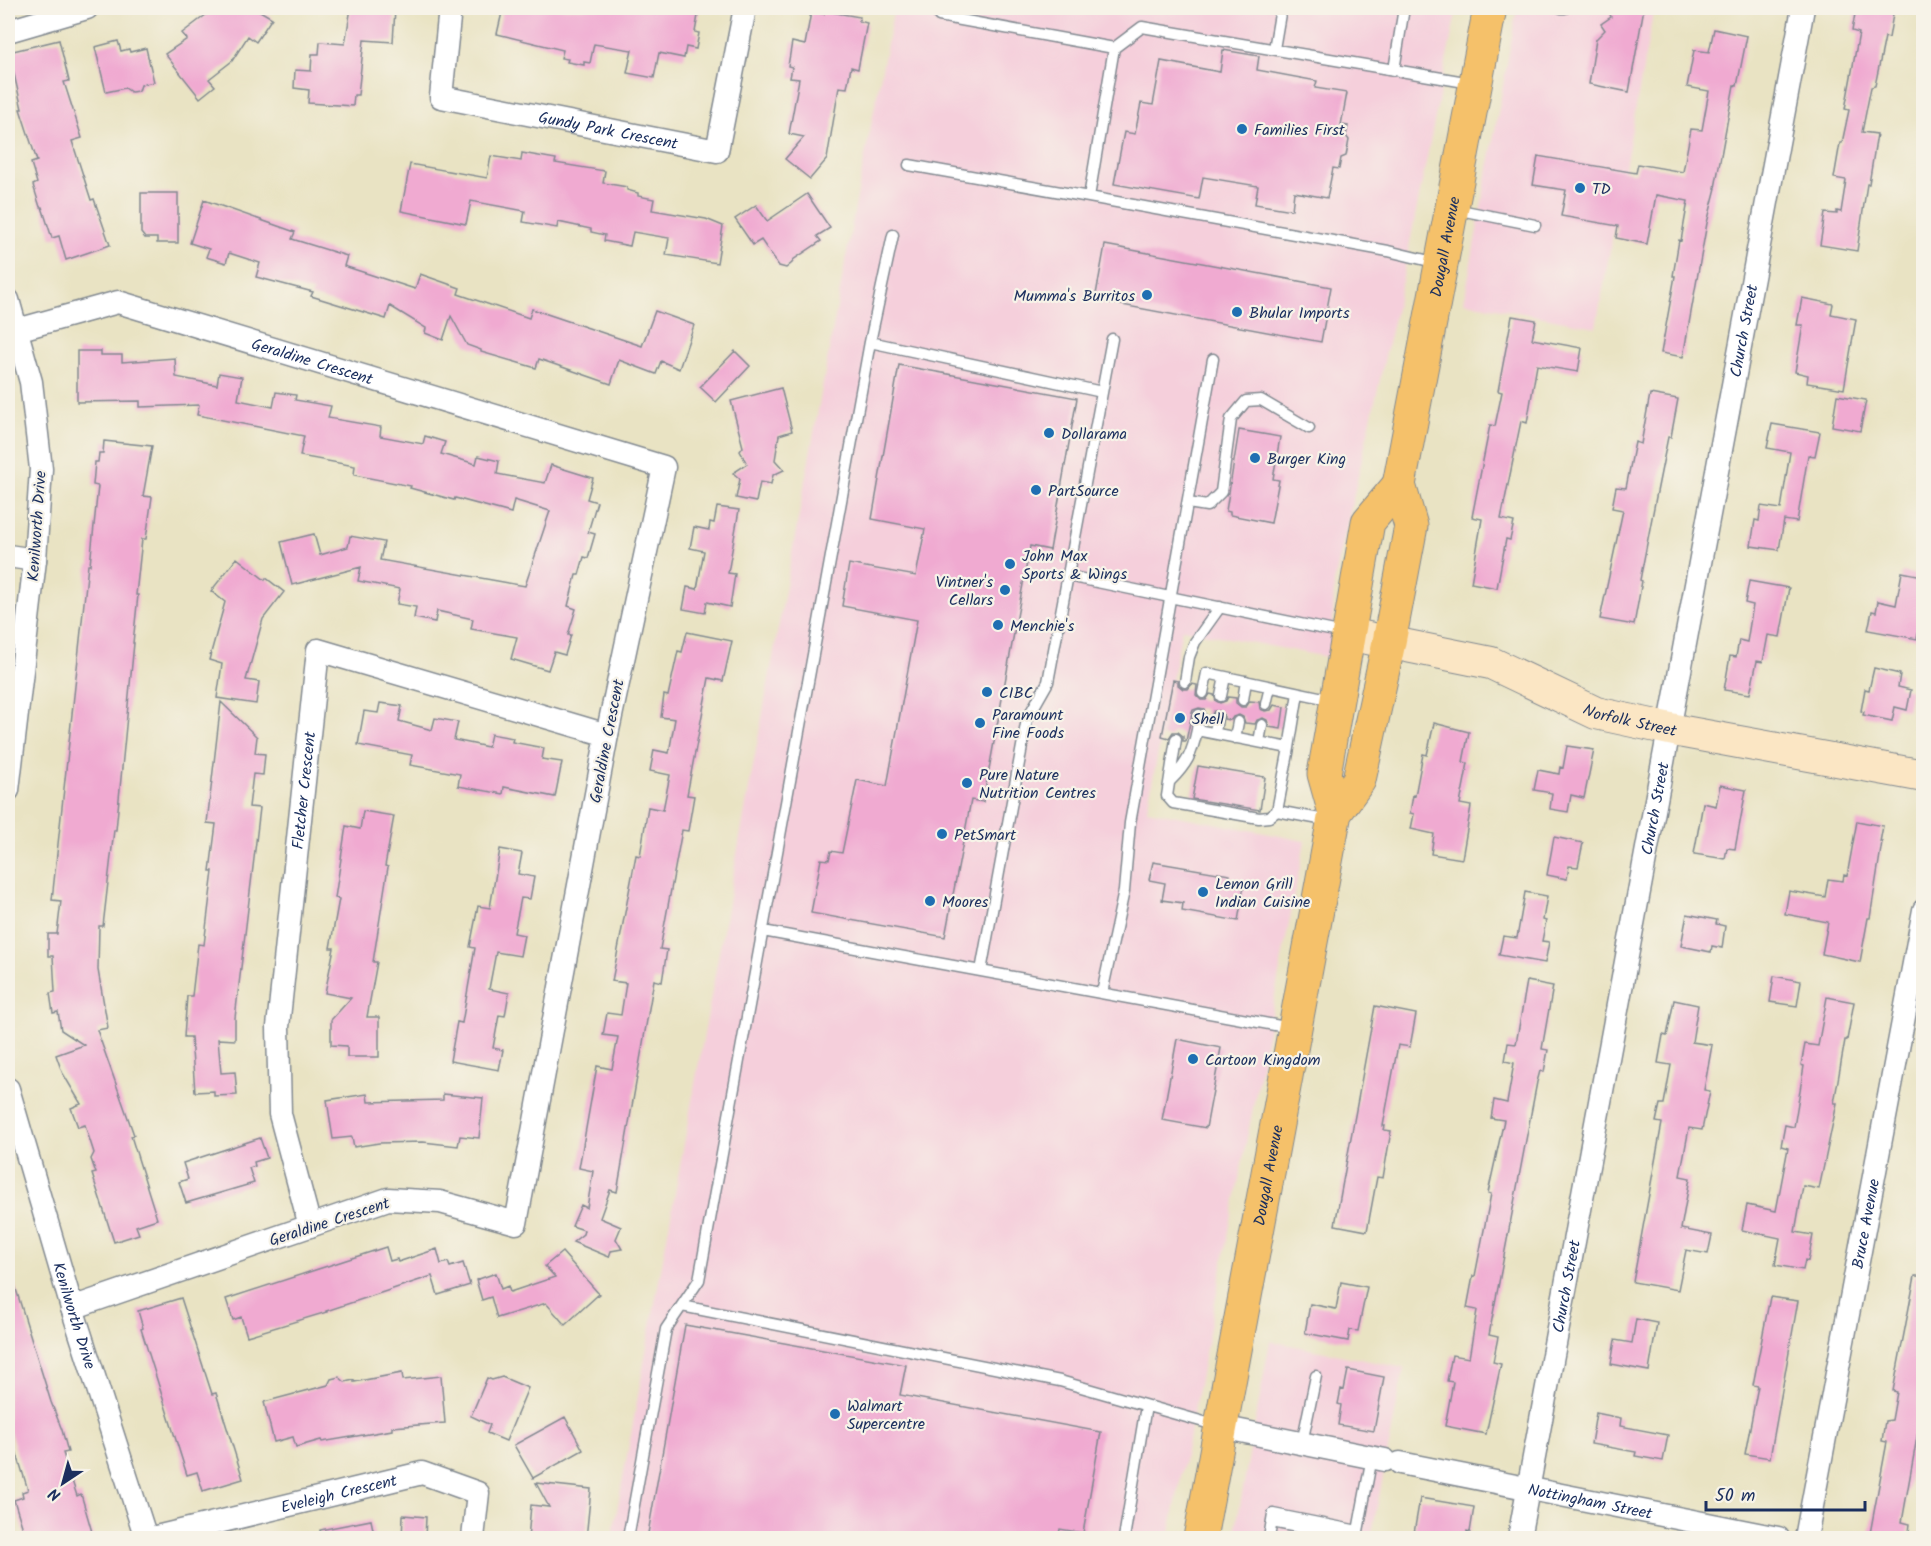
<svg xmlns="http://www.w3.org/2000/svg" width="1931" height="1546" font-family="Kalam,sans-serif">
<rect width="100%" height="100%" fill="#f7f3e8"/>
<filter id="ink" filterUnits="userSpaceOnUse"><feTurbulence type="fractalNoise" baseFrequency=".0167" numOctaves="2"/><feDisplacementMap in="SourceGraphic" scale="12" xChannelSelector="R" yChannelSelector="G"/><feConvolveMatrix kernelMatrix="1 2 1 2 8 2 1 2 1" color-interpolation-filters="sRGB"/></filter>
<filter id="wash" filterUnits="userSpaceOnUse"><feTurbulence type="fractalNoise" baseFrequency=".008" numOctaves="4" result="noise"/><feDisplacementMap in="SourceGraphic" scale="24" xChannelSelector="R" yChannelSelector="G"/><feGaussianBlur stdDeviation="1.35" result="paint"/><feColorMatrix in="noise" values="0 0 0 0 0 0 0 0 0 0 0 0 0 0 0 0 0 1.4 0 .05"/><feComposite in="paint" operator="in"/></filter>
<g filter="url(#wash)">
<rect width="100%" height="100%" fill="#e9e3c3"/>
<!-- built -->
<path fill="#f5cfdb" d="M894,8H1457L1402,282L1334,583L1332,658L1182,629L1147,810L1305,841L1169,1538H612L859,186Z
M1517,8H1654L1596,327L1464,302Z
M1270,1341L1404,1368L1371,1538H1234Z"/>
<g id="blocks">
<!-- building -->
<path fill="#f0aad1" d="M215,8H255L272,18L256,42L248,36L232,61L209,79L215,86L200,98L165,54L187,39L182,33Z
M351,8L395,9L393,42L364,40L358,95H354L353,106L308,103L309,90L294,88L295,70L311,71L312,54H319L320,42L345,44Z
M503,8H687L699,10L695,32L699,33L696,49L686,47L684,58L659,53L654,78L627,73L632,50L594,44L590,63L584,62V65L567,62L568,59L561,58L563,50L497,34Z
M1608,8H1644L1629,92L1589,84L1596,39L1605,30L1601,24L1611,17Z
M1856,8H1894L1889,38L1885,37L1875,86L1871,87L1862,132L1877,134L1869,184H1867L1857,251L1820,245L1825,213L1837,214V211L1841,212L1846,180L1834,178L1840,143H1842L1849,110L1845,109L1859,33L1852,31Z
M825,11L860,17L859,21L867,23L858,69L851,67L847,88L839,87L827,159L810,179L785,159L804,137L789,134L799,79L790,78L792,67L788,66L792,42L805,45L811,12L824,14Z
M1714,29L1747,36L1737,86L1734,85L1715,188H1716L1707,223L1683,357L1661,353L1675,276H1673L1679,240L1681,241L1688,201L1656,195L1647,244L1616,238L1618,226L1561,216L1566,190L1533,185L1538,156L1636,173L1638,164L1683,172L1691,129L1702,130L1709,91L1687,87L1694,50L1709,52Z
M59,40L69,81L64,82L82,138L72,141L91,200L94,199L110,245L66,260L59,236L52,238L42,207H40L33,185L37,183L31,163L37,161L20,109H22L9,52Z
M118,41L121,51L129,49L130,52L146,48L154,82L141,85L139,91L131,92L125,88L106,92L95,47Z
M1223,50L1259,56L1257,70L1317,81L1315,88L1347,93L1341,125L1348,126L1346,136L1349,140L1346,156L1341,158L1339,169L1333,168L1327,198L1294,192L1292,210L1255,204L1258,186L1203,177L1199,199L1114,184L1124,132L1135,134L1141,103L1153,105L1161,61L1220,72Z
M522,153L556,159L555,163L605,171L603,183L627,187V190L638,193V196L654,199L652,210L706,219L723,226L717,263L666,255L669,238L633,232L630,246L604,241L605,235L591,232V229L558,222L557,228L523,222L525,211L471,201L466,224L401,211L410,164L487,178L491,156L521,161Z
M141,193H178V243H157V238H145L141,233Z
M807,194L830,228L817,236L821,241L793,260L792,263L786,268L779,266L761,240L753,245L735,219L756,205L767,221Z
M204,200L295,232L292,239L347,256L344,266L415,289L420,274L460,288L458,294L529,318L532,309L642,346L655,311L694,325L679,369L661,361L656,374L619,360L611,384L539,359L536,368L481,352V350L467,345L451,316L443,340L425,333L426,328L390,306L386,319L311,296L313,292L256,277L260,263L229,253L226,263L206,257L209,249L190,243Z
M1105,245L1331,287L1321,342L1095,300Z
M1802,298L1833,304L1831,314L1856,319L1844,389L1807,383L1808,375L1795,372L1803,325H1797Z
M1512,316L1536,320L1532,339L1582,348L1578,372L1537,365L1527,423L1521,421L1501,519L1514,522L1510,540L1506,539L1497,588L1471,583L1482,519L1472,517L1490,425L1495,426L1502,392L1498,391Z
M77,351H101V355H122V362L175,358L176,377L217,385L219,373L242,377L238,400L273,407L276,392L296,395L295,400L331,406L328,418L381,427L380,436L423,444L425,436L445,442L441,454L476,464L478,456L499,461L497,474L545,483L551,465L593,478L587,499L597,502L588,532L595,534L588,558L584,557L579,575H576L568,606L576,609L568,635H571L565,655L554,652L548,670L511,659L517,637L471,629L473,619L437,611L435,622L414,618L416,607L397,604L400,589L358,581L361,567L292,585L281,542L314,534L320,555L348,547L350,536L384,542L380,560L525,586L550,511L514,500L511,513L455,498L454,500L410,488L411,486L354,475L355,466L300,456L304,436L197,415L199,405L140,407V401L77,402Z
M735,351L750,366L716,402L700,387Z
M899,365L1077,398L1050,550L1030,546L983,802L971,800L945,937L811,913L821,859L829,860L831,851L842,853L857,780L887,786L917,620L842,606L849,564L916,576L925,529L872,519Z
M781,388L792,431L779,435L775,460L784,470L773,475L771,484L760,482L756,502L736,498L740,479L733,473L747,464L740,451L743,447L731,401Z
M1650,394L1678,399L1671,437H1668L1656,497L1640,580L1642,581L1634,625L1600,619L1623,510L1612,508L1616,487L1626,488L1635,442L1641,444Z
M1837,395L1866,400L1860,431L1832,426Z
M1772,424L1820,432L1815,456L1808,455L1797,522L1784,520L1779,550L1751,546L1755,520L1759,521L1761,506L1781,509L1790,452L1767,448Z
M1239,430L1280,437L1273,479L1279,480L1271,523L1230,515V512L1226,511Z
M104,441L152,446L143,496L152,497L146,539H142L136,595H138L133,643H134L116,830H114L103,926H99L98,970L108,1028L97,1030L134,1135L131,1136L157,1219L136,1226L139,1234L114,1242L92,1174L96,1173L91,1159L94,1153L85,1125L78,1127L71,1108L81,1104L62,1072L56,1055L84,1045L61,1030L58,1012L53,1013L50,993L55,992L53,956H48V934H57L61,901L52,900L86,584L88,565H90L98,486L93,485L95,462H98L99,453H103Z
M717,507L739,510L728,573L735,574L730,607L707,602L705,613L683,609L687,587L697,589L704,551L690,548L694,527L709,530L710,522L714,523Z
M237,558L265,580L266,578L284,592L263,619L246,680L259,682L256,704L217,698L222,664L209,660L225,602L211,591Z
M1902,572L1923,576V607L1917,639L1868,630L1872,611L1876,612L1878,601L1896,605Z
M1749,581L1789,588L1780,637L1768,635L1763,662L1757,661L1750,694L1724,690L1730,656L1736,657L1739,640L1747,642L1753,605L1745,603Z
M687,632L732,641L723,681L709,678L687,795L694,796L688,831L682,830L660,949L667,950L662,982L654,980L617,1192L610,1190L600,1218L621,1227L616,1239L622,1249L611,1251L609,1257L573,1242L583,1234L584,1230L572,1226L581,1205L587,1208L593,1171L579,1168L597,1066L612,1069L618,1037L603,1035L607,1013L621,1015L626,983L612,981L636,855L640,856L648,807L663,810L670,775L650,771L654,750L669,753L675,719L661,717L664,695L668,696L678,651L682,652Z
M1874,668L1900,674L1898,687L1911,690L1907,710L1895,707L1892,721L1863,715L1864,712L1861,711L1865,689L1869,690Z
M1173,680L1178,681V685L1183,689H1188L1192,684L1197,685L1196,695L1201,700H1206L1210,694L1214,695L1216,701L1220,703L1226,701L1228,697L1236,698V703L1241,707H1246L1250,701L1259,702L1260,709L1265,711L1271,710L1274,705L1284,707L1281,729L1269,727L1267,720L1263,718L1257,720L1255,724L1245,723L1243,717L1239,715L1233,717L1231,720L1224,719V715L1219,711H1214L1210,717L1206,716L1204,709L1199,708L1193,710L1192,713L1186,741H1183V736L1178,732H1173L1169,738L1162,736Z
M221,702L257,737L255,753L265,754L263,775L253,774L249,807L260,808L235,1018V1040L218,1039L221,1073L235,1072L237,1095L214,1096V1091L195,1092L191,1037H184L187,996H192L198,944L204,945L213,871H210L216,824L207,823Z
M380,703L402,706L399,721L432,730L435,718L458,722L454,740L488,747L491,734L513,738L512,742L544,748L542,759L562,762L555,797L504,787L503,794L458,786L460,774L410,765L412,755L358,745L364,711L378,713Z
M1434,723L1469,732L1463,762L1468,763L1460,804L1471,806L1462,859L1431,854L1434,834L1411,829L1414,814L1410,813L1413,795L1415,796L1423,754L1427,755Z
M1567,746L1594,750L1584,798L1571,795L1568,812L1550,809L1552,793L1534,790L1538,770L1559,774L1560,767L1563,768Z
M1198,766L1265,777L1260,810L1192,799Z
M1720,785L1746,790L1735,849L1727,848L1725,859L1694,854L1703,803L1716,806Z
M363,811L394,816L385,866L388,867L373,962H377L367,1017H379V1057H347V1046L331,1045V1020L351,998L325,993L334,948H330L339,899L335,898L346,826L360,829Z
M1857,821L1883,826L1880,842H1882L1870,918H1868L1860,962L1822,954L1828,922L1785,914L1789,891L1825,897L1828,879L1843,881L1844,875L1847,876Z
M1554,837L1583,843L1578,867L1569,866L1567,879L1547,875Z
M500,849L522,853L518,874L534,877L530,899L521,898L514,933L524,935L520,956L496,952L489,989L509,993L505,1016L499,1015L493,1048L503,1050L499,1070L450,1061L457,1022L462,1023L475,948L470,947L478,906L490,908Z
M1153,862L1230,875L1229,882L1244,885L1238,921L1182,911L1183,903L1162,900L1165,883L1149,880Z
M1525,892L1547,896L1543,920L1546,921L1542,941L1549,942L1545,963L1499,955L1503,936L1517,938Z
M1687,914L1717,920L1716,924L1725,926L1722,948L1712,946L1711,952L1681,946Z
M1774,976L1801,981L1797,1006L1770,1002Z
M1527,981L1553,986L1542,1049L1548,1050L1544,1072L1540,1071L1537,1082L1489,1335L1498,1337L1493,1362L1501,1364L1486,1434L1445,1426L1453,1382L1447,1381L1452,1355L1469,1358L1477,1310L1467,1308L1473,1276H1475L1491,1194L1488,1193L1504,1120L1491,1118L1494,1100L1507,1103L1514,1063L1505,1061L1508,1043L1516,1044Z
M1827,997L1854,1002L1847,1040H1845L1834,1103H1837L1819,1189L1803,1186L1795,1232L1813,1235L1808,1261L1805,1260L1803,1270L1775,1265L1780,1238L1742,1230L1747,1205L1776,1211L1788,1148L1781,1146L1785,1125L1794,1127L1804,1066L1801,1065L1805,1044L1818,1046Z
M1674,1000L1698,1005L1692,1042L1712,1045L1704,1090L1710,1091L1702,1130L1689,1128L1680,1176L1690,1178L1681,1229L1712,1235L1708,1254L1686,1250L1678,1290L1633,1282L1662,1123L1656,1122L1660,1104H1664L1671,1065L1658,1063L1663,1035L1667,1036Z
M1375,1006L1416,1014L1410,1047L1398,1045L1383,1126H1385L1384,1130L1391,1131L1383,1178L1377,1177L1367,1231L1335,1225Z
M1177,1039L1221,1048L1206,1128L1162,1120Z
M367,1094L368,1102L443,1100V1094L483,1098L479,1138L460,1136L458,1146L423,1142L379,1143L354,1147L352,1137L333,1139L327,1100Z
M260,1138L267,1158L254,1162L255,1166L249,1168L254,1183L186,1203L179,1182L188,1179L183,1163Z
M386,1247L390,1261L397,1259L398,1262L437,1249L441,1264L448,1262L450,1267L463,1263L470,1285L438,1295L432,1276L326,1311L327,1312L247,1336L241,1317L233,1320L226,1299Z
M562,1252L599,1294L565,1325L546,1303L497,1318L491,1297L482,1300L476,1280L496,1273L501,1289L508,1286L510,1292L555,1277L545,1266Z
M8,1273H11L51,1402L62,1430L68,1452L63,1453L77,1496L81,1494L94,1539H26L14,1500L23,1497L22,1492L28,1490L8,1425Z
M1915,1276H1923V1380L1918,1409H1922L1902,1522L1910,1524L1908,1539H1869L1887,1442L1882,1441L1885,1421L1892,1420L1897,1392L1893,1391Z
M1341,1282L1367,1287L1358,1331L1350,1330L1348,1341L1305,1333L1310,1304L1336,1309Z
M1770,1297L1798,1301L1770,1458L1745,1454L1758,1386L1753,1385Z
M181,1298L212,1394L216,1393L243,1479L203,1491L197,1472L187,1475L141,1329L143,1328L138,1311Z
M1636,1319L1657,1323L1649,1371L1611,1364L1615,1340L1632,1343Z
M685,1325L906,1365L900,1395L1101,1432L1083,1533L1060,1529L1058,1539H647Z
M1348,1370L1384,1377L1374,1431L1338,1425L1341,1405L1338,1404L1341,1389L1344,1390Z
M402,1373L403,1380L441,1376L445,1423L392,1427V1430L322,1442L321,1440L296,1447L293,1437L274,1442L264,1402L328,1385L331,1379L339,1377L345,1382L354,1380V1382Z
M502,1377L528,1388L506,1441L487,1433L490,1425L471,1416L487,1378L492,1380Z
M1596,1413L1621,1418L1620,1426L1668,1435L1663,1461L1635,1456L1636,1452L1591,1444Z
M565,1417L583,1450L533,1478L514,1445Z
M536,1483L591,1489L586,1539H528L531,1505L549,1507Z
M1420,1498L1474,1507L1470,1532L1467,1531L1466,1539H1413Z
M403,1515L426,1517L425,1539H402Z
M371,1520L375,1539H321L320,1530Z"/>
</g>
</g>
<g filter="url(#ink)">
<use href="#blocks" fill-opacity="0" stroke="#828990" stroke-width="1.5"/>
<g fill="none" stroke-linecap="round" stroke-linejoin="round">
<defs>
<path id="lane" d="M1561,8H1565
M939,16L1114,48
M1274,49L1281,8
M1394,70L1404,8
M909,165L1089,197
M1455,209L1535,225
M1438,263L1388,251L1089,197L1114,48L1142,27L1471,83
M870,342L893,235
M1188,503L1207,506L1221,492L1231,419L1246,401L1261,400L1309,428
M1068,576L1344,633
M1185,682L1189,657L1195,642L1220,607
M1203,693L1207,673L1333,700
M1221,696L1225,677
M1243,700L1246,681
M1266,704L1270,687
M1199,715L1197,730L1289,748L1298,693
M1215,733L1217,718
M1235,738L1238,722
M1176,739L1167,796L1173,803L1259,818L1269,817L1277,811
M1259,742L1262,725
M1289,748L1277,811L1330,821
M1170,781C1187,764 1192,754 1197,730
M763,931L1291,1028
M981,971L1027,719L1048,682L1112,339
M1102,993L1124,891L1130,823L1213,359
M682,1306L1060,1381L1218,1426
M1302,1443L1316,1376
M1272,1522L1353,1538
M628,1538L666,1329L699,1280L870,342L1102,392
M1124,1538L1146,1406
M1269,1538L1273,1514L1358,1531L1372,1457"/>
<g id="street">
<path id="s1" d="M450,8L441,97L717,151L745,8"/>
<path d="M8,31L87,8"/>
<path d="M8,300L31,382L41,469L35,560L8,790"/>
<path id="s2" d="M17,330L118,302L664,467L607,735L516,1223L440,1202L388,1199L72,1308"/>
<path d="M8,556L35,560"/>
<path id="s3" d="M8,1089L72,1308L146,1538"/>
<path id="s4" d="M310,1226L280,1114L278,1027L318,650L607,735"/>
<path d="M1221,1427L1385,1460"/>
<path id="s5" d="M1400,1463L1778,1538"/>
<path id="s6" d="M152,1538L422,1473L478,1493L473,1538"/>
<path id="s7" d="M1519,1538L1803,8"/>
<path id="s8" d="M1806,1538L1924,910"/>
</g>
<g id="secondary">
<path id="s9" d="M1348,634L1491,663L1596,713L1684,732L1924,776"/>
</g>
<g id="primary">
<path d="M1335,813L1324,774L1368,522L1399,485"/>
<path id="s10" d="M1200,1538L1335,813L1359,780L1389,642L1411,526L1399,485L1490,8"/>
</g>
</defs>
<!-- lane casing -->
<use href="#lane" stroke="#828990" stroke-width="13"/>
<!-- street casing -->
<use href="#street" stroke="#828990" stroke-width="25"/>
<!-- secondary casing -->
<use href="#secondary" stroke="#828990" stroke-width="34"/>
<!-- primary casing -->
<use href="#primary" stroke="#828990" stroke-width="35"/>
<!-- lane -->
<use href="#lane" stroke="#fff" stroke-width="10"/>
<!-- street -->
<use href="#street" stroke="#fff" stroke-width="22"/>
<!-- secondary -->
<use href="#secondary" stroke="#fbe6c4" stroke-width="32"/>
<!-- primary -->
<use href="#primary" stroke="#f5c16b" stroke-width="33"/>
</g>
</g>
<!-- markers -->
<g fill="#1f6fb2" stroke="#f7f3e8" stroke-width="2">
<circle cx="1242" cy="129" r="6"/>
<circle cx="1580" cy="188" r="6"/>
<circle cx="1147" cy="295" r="6"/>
<circle cx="1237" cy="312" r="6"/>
<circle cx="1049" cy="433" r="6"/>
<circle cx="1255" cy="458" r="6"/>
<circle cx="1036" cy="490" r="6"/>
<circle cx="1010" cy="564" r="6"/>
<circle cx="1005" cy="590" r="6"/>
<circle cx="998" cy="625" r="6"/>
<circle cx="987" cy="692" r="6"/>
<circle cx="1180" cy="718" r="6"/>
<circle cx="980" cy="723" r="6"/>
<circle cx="967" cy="783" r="6"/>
<circle cx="942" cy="834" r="6"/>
<circle cx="1203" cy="892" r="6"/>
<circle cx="930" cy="901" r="6"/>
<circle cx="1193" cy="1059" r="6"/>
<circle cx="835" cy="1414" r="6"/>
</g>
<g text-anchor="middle" stroke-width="4.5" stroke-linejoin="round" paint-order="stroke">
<!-- poi labels -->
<g font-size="16" fill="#1b2f5e" stroke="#f7f3e8" text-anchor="start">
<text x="1254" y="135">Families First</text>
<text x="1592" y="194">TD</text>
<text x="1135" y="301" text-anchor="end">Mumma's Burritos</text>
<text x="1249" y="318">Bhular Imports</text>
<text x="1061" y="439">Dollarama</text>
<text x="1267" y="464">Burger King</text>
<text x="1048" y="496">PartSource</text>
<text x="1022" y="561">John Max<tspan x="1022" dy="18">Sports &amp; Wings</tspan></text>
<text x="993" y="587" text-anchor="end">Vintner's<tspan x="993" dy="18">Cellars</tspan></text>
<text x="1010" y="631">Menchie's</text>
<text x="999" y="698">CIBC</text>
<text x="992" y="720">Paramount<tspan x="992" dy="18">Fine Foods</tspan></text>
<text x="1192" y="724">Shell</text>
<text x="979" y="780">Pure Nature<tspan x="979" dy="18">Nutrition Centres</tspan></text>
<text x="954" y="840">PetSmart</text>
<text x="1215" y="889">Lemon Grill<tspan x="1215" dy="18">Indian Cuisine</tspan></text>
<text x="942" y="907">Moores</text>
<text x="1205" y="1065">Cartoon Kingdom</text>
<text x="847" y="1411">Walmart<tspan x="847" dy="18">Supercentre</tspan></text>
</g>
<!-- street labels -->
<g font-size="16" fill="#1b2f5e" stroke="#f7f3e8">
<text dy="6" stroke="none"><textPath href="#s1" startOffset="260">Gundy Park Crescent</textPath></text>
<text dy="6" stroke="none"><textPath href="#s10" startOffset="1323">Dougall Avenue</textPath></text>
<text dy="6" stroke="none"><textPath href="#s7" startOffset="1228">Church Street</textPath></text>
<text dy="6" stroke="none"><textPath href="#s2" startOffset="308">Geraldine Crescent</textPath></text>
<text transform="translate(36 526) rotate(-86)" y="6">Kenilworth Drive</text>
<text dy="6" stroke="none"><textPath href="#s9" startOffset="297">Norfolk Street</textPath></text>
<text transform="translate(606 741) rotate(-79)" y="6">Geraldine Crescent</text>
<text dy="6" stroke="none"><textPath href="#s4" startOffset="441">Fletcher Crescent</textPath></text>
<text dy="6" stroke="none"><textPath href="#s7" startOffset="742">Church Street</textPath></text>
<text dy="6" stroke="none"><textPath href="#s10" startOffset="369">Dougall Avenue</textPath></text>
<text transform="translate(329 1221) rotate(-18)" y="6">Geraldine Crescent</text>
<text dy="6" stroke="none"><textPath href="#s8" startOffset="320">Bruce Avenue</textPath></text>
<text dy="6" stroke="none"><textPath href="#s7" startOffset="256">Church Street</textPath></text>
<text dy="6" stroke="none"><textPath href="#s3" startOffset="236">Kenilworth Drive</textPath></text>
<text dy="6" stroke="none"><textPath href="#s6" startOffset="192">Eveleigh Crescent</textPath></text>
<text dy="6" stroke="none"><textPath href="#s5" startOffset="194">Nottingham Street</textPath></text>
</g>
</g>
<!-- margin -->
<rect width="1931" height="1546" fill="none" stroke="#f7f3e8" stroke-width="30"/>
<!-- north arrow -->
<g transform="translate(63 1483) rotate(216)" stroke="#f7f3e8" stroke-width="4.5" paint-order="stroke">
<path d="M0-4.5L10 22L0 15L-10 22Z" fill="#1b2f5e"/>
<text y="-9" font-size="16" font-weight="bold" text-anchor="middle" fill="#1b2f5e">N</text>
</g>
<!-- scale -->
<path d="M1706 1501v9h159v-9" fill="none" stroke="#1b2f5e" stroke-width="3"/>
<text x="1715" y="1501" font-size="18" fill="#1b2f5e" stroke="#f7f3e8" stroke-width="4.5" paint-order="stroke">50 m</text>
</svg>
